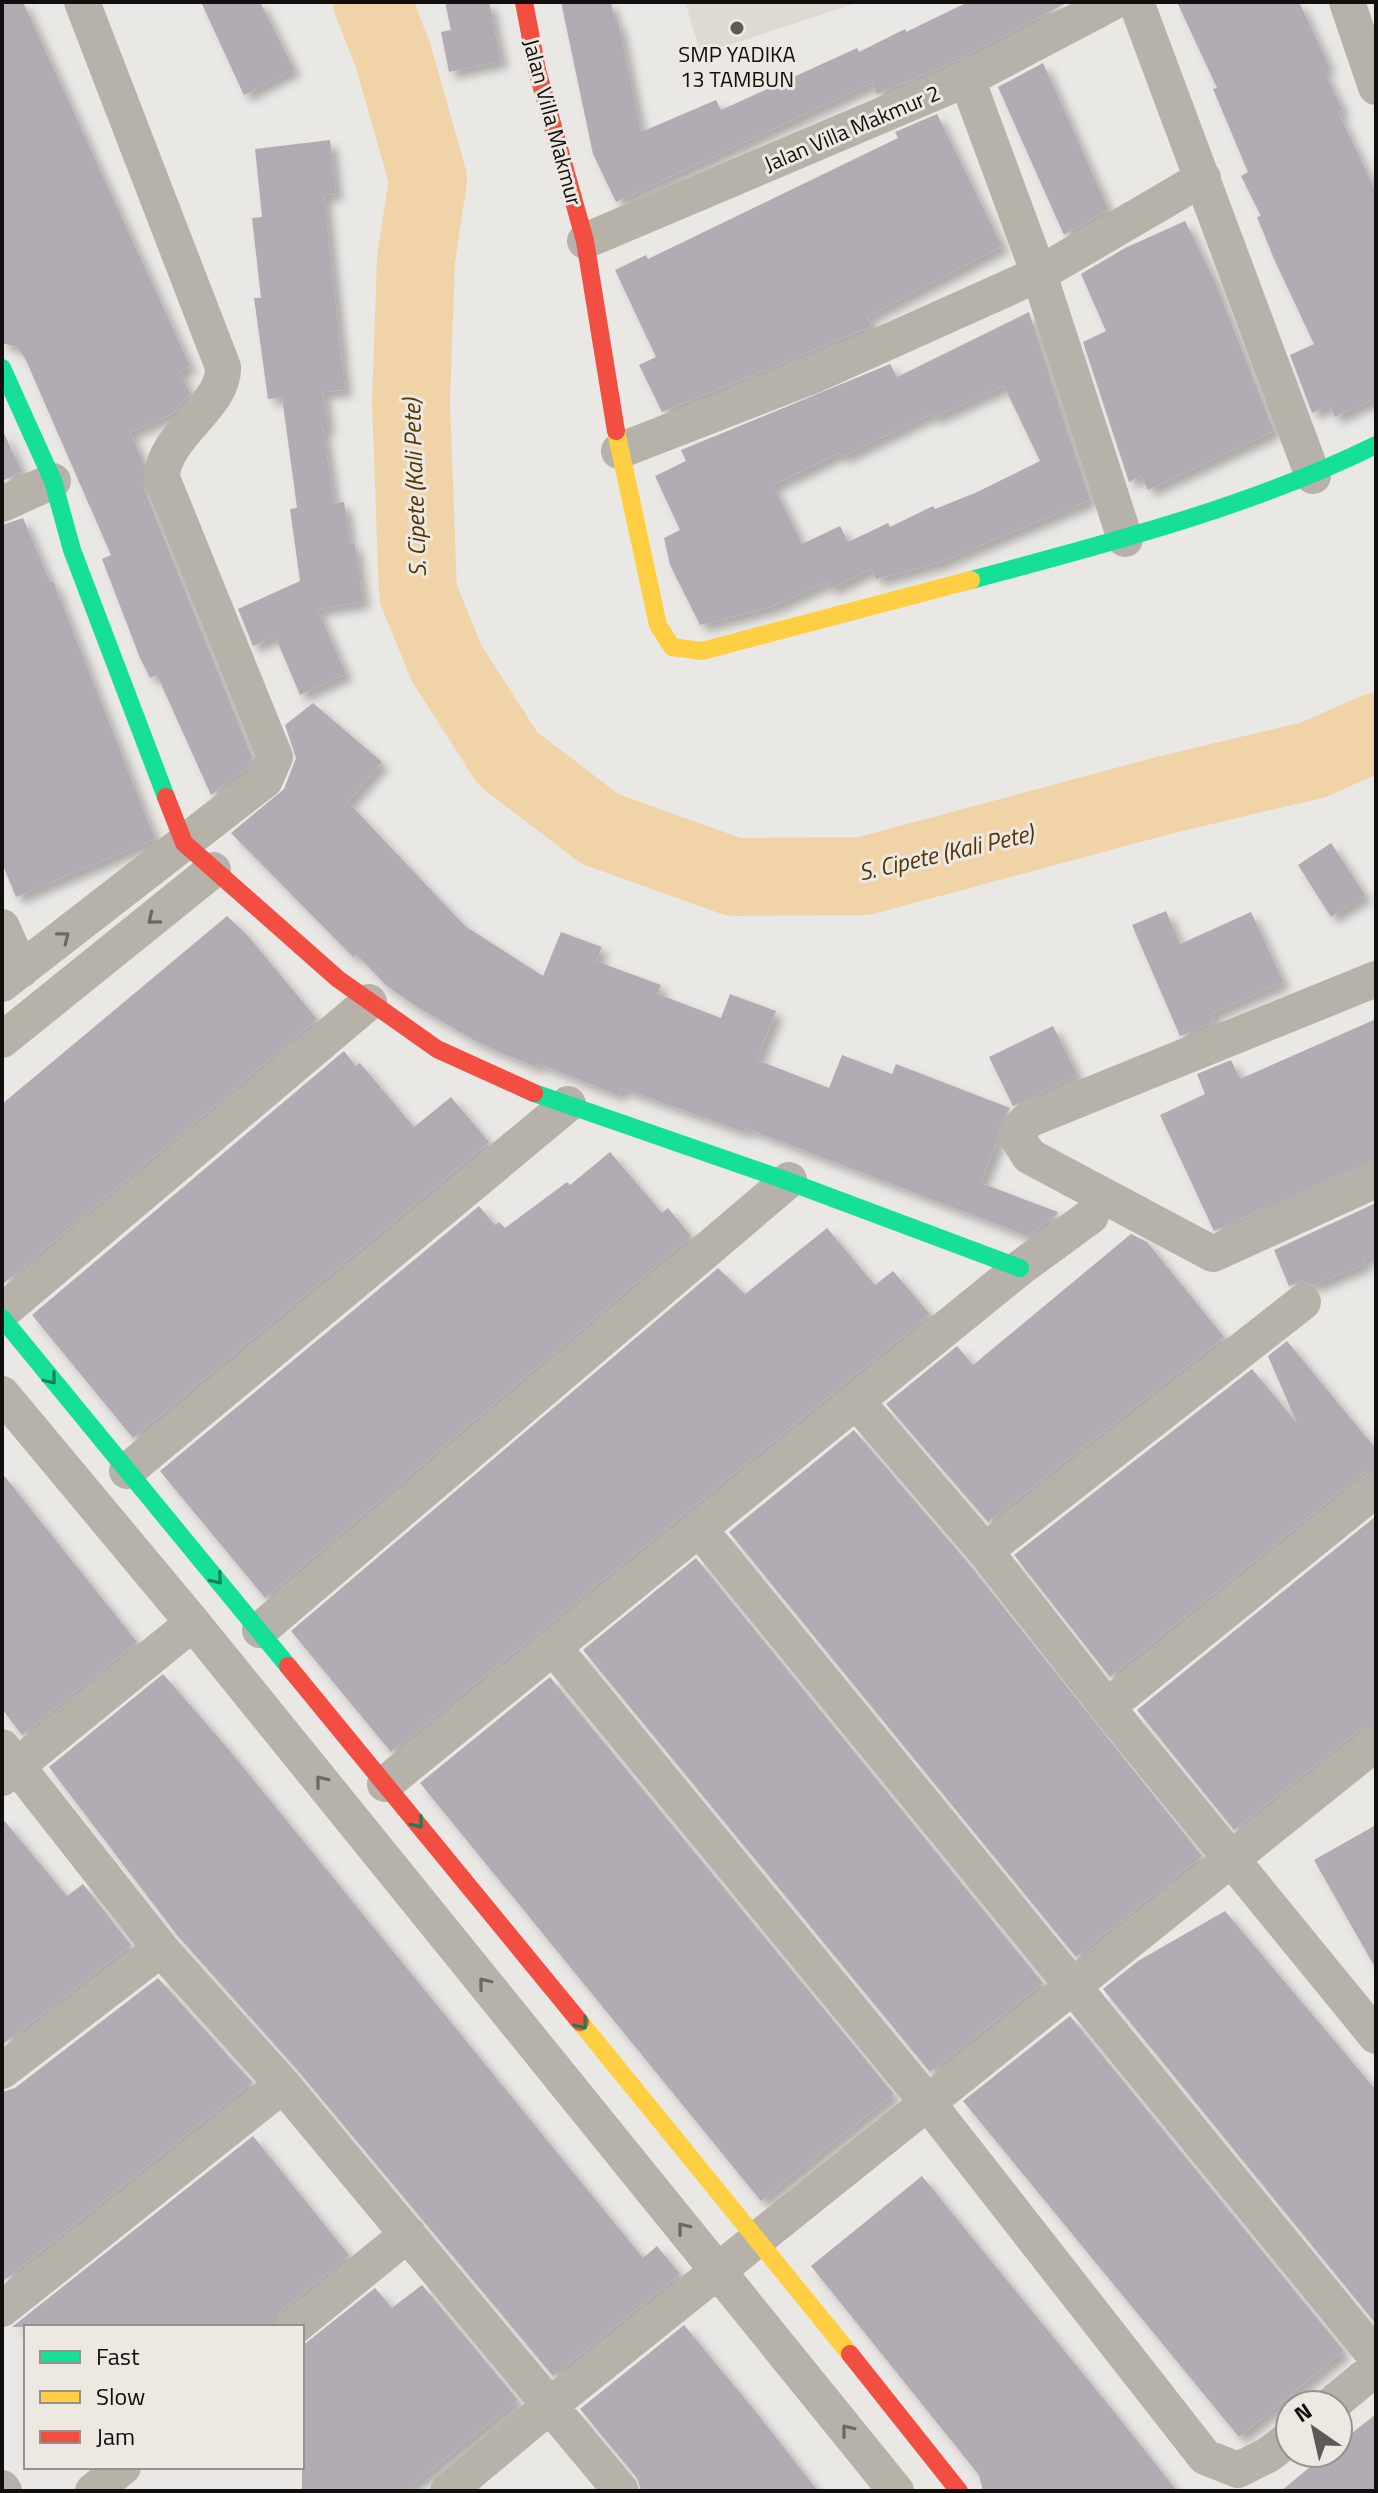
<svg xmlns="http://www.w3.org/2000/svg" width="1378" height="2493" font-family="'Titillium Web',sans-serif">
<defs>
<filter id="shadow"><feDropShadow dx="7" dy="7" stdDeviation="4" flood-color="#0004"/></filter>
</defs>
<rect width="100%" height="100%" fill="#eae8e5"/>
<!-- built -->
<path fill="#ded9d1" d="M685,2H860L701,54Z"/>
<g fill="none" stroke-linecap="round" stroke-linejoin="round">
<!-- river -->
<path stroke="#f0d3a7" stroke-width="78" d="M372,2L393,55L428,179L416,260L411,402L418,593L447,664L508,759L600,829L734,877L864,876L1165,795L1313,760L1376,732"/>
</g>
<!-- building -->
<path fill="#b3abb4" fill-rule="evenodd" filter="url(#shadow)" d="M2,2H23L190,366L180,371L190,393L172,414L130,432L143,462V486L252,757L248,767L211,795L157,675L150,678L140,658L102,559L111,555L25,358L16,347L2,343Z
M201,2H260L294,69L244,95Z
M445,2H489L501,61L449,72L441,32L451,30Z
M561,2H611L615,22L618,21L641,132L716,100L721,110L857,48L859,52L905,29L906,32L968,2H1068L958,60L877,94L872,83L616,202L593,154Z
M1177,2H1299L1329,66L1323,69L1343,110L1338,112L1376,192V398L1335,417L1329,405L1312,413L1290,355L1314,344L1274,259L1257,217L1261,216L1241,176L1248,172L1213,89L1217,88Z
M1043,63L1108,209L1064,235L998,87Z
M937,114L1002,246L867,317L872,326L662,412L639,365L656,357L615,270L646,255L648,259L898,138L895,132Z
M330,140L336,194L324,195L345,390L323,392L328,428H323L334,503L344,502L350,544H355L363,602L317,609L346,674L300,695L275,636L253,646L238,609L300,581L290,509L297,508L282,397L268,399L254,298H261L252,218L262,217L255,149Z
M1185,221L1215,282L1274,431L1148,490L1141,476L1129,482L1083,342L1106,331L1081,274L1125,248Z
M1029,312L1090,500L938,563L876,579L871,569L830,589L827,582L771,607L700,625L670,565L664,538L680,530L655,476L686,461L681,450L890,364L897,377ZM1004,386L1040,461L975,493L935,509L933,506L890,527L888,523L848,542L840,526L802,544L773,485L839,453L842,457L931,414L933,418Z
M2,429L22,472L2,481Z
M23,518L50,582L53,581L155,839L16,897L2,863V525Z
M313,703L382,762L348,802L465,926L543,976L561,932L602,947L596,961L661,985L658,994L721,1018L730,994L776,1011L757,1060L829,1088L842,1055L892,1074L896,1064L1010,1108L1000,1124L998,1139L981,1183L1058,1212L1056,1215L1028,1236L743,1127L748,1133L621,1088L618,1095L537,1063L536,1067L479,1043L417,1007L387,986L356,954L353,957L231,833L284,789L296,758L285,725Z
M1331,843L1365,895L1331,917L1298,865Z
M1166,911L1180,944L1251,912L1283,982L1211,1014L1214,1022L1180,1036L1132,925Z
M227,916L248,936L317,1019L2,1285V1104Z
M1376,1019V1159L1214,1231L1160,1115L1205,1094L1197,1074L1231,1060L1240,1079Z
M1053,1026L1077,1074L1013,1106L989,1057Z
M344,1051L356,1066L360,1063L414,1127L451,1097L489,1142L133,1438L32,1315Z
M610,1152L662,1213L668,1208L691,1236L265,1598L160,1471L479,1206L495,1225L499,1222L505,1228L567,1182L570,1185Z
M1376,1203V1254L1363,1259L1365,1264L1314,1285L1301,1281L1289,1286L1274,1250Z
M827,1228L875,1285L893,1271L930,1314L391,1752L291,1631L718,1268L745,1294Z
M1131,1234L1147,1242L1224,1337L988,1522L886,1404L957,1346L973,1365Z
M1287,1341L1376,1449V1468L1363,1473L1110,1677L1014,1555L1252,1369L1297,1423L1268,1356Z
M854,1430L969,1564L1202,1856L1076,1957L729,1532Z
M2,1473L137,1642L22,1735L2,1709Z
M1376,1516V1722L1363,1727L1234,1830L1137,1710Z
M696,1558L1043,1983L930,2072L583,1650Z
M163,1674L225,1745L643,2258L657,2246L680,2274L553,2376L299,2072L177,1935L49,1767Z
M550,1677L894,2094L761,2201L420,1783Z
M2,1818L67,1896L83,1884L131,1945L2,2045Z
M1376,1825V1969L1314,1860Z
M1225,1911L1376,2090V2324L1103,1989L1138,1961Z
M158,1978L252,2082L2,2282V2092L15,2088Z
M1070,2016L1344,2351L1239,2437L963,2101Z
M253,2136L349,2255L281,2311L274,2327H12Z
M922,2176L1115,2413L1177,2491H983L979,2475L811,2266Z
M422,2285L518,2400L405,2491H302V2346L375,2288L392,2308Z
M684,2325L751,2406L818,2491H641L637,2478L580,2409Z
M1376,2414V2491H1281L1327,2453H1338V2444Z"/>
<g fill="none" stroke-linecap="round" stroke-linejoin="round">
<!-- street -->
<path stroke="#b6b1a9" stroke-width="36" d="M1136,2L1313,476
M1347,2L1376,87
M967,79L1039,274L1125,539
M585,241L967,79L1113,2
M619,451L812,376L1039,274L1203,178
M2,504L53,481
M2,927L21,970
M1376,979L1028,1120L1020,1129L1018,1138L1029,1156L1213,1254L1376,1180
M2,984L265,780L275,757L162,478C162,436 225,406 223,367L82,2
M2,1040L213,870
M2,1312L369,1002
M2,1394L193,1623L896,2491
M858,1403L985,1551L1107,1707L1376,2036
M127,1471L568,1104
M700,1530L1376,2357
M985,1551L1303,1302
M260,1630L789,1180
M554,1648L928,2103L1205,2457L1238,2470L1268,2455L1290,2438
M1107,1707L1376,1489
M2,1747L161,1949L283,2085L621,2491
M2,1778L193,1623
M385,1784L1020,1268L1091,1216
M2,2071L161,1949
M2,2309L283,2085
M294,2327L408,2234
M1331,2405L1376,2368
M2,2488L4,2491
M93,2491L123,2467
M448,2491L552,2404L1376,1743"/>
<!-- fast -->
<path stroke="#16e098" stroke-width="18" d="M2,368L53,481L72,550L166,797
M971,580C1108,543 1248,508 1376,445
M534,1093L782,1179L1020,1268
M2,1318L288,1666"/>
<!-- slow -->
<path stroke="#ffcf43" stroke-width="18" d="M616,431L658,625L672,647L702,651L971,580
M580,2022L850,2354"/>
<!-- jam -->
<path stroke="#f24e42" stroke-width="18" d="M524,2L537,70L585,241L616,431
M166,797L184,843L338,979L437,1049L534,1093
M288,1666L580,2022
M850,2354L959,2491"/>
</g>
<!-- one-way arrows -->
<defs><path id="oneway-chevron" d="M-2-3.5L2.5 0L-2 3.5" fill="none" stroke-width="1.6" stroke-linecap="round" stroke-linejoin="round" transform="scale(2)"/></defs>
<g stroke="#6b6863">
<use href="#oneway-chevron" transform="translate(153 919) rotate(141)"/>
<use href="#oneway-chevron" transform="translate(64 937) rotate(-38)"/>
<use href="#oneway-chevron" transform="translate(321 1781) rotate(-129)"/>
<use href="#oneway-chevron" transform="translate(484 1983) rotate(-129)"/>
<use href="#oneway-chevron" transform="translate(683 2228) rotate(-129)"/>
<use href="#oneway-chevron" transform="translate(847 2430) rotate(-129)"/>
</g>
<g stroke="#138259">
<use href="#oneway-chevron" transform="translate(51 1379) rotate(51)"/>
<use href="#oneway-chevron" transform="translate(217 1579) rotate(50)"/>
<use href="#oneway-chevron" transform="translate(418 1823) rotate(51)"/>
<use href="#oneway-chevron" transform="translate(582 2024) rotate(51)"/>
</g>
<!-- markers -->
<circle fill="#5c5b59" stroke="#ede8e2" stroke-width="3" cx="737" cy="28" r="8"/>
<g text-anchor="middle" stroke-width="6" stroke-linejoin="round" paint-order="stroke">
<!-- poi labels -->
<g font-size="22" fill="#100f0d" stroke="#ede8e2">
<text x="737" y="62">SMP YADIKA<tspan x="737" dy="25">13 TAMBUN</tspan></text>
</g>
<!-- street labels -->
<g font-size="22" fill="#100f0d" stroke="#ede8e2">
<text transform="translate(553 122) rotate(75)" y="8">Jalan Villa Makmur</text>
<text transform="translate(852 128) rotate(-23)" y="8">Jalan Villa Makmur 2</text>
</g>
<!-- water labels -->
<g font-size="24" font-style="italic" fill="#513603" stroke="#ede8e2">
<text transform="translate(415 488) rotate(-92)" y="8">S. Cipete (Kali Pete)</text>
<text transform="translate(946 853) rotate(-13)" y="8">S. Cipete (Kali Pete)</text>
</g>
</g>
<!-- border -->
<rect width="1378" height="2493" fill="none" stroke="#100f0d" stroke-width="8"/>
<!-- legend -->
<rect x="24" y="2325" width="280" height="144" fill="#ede8e2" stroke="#95918d" stroke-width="2"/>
<rect x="40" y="2351" width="40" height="12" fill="#16e098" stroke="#95918d" stroke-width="2"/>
<text x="96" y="2365" font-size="24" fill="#100f0d">Fast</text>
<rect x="40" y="2391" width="40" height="12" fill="#ffcf43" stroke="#95918d" stroke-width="2"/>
<text x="96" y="2405" font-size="24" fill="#100f0d">Slow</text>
<rect x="40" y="2431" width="40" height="12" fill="#f24e42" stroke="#95918d" stroke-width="2"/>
<text x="96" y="2445" font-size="24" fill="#100f0d">Jam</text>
<!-- north arrow -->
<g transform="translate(1314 2429) rotate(326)"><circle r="38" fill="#ede8e2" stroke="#95918d" stroke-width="2"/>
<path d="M0-6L14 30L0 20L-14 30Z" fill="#5c5b59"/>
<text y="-12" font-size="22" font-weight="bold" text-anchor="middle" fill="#100f0d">N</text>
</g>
</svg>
